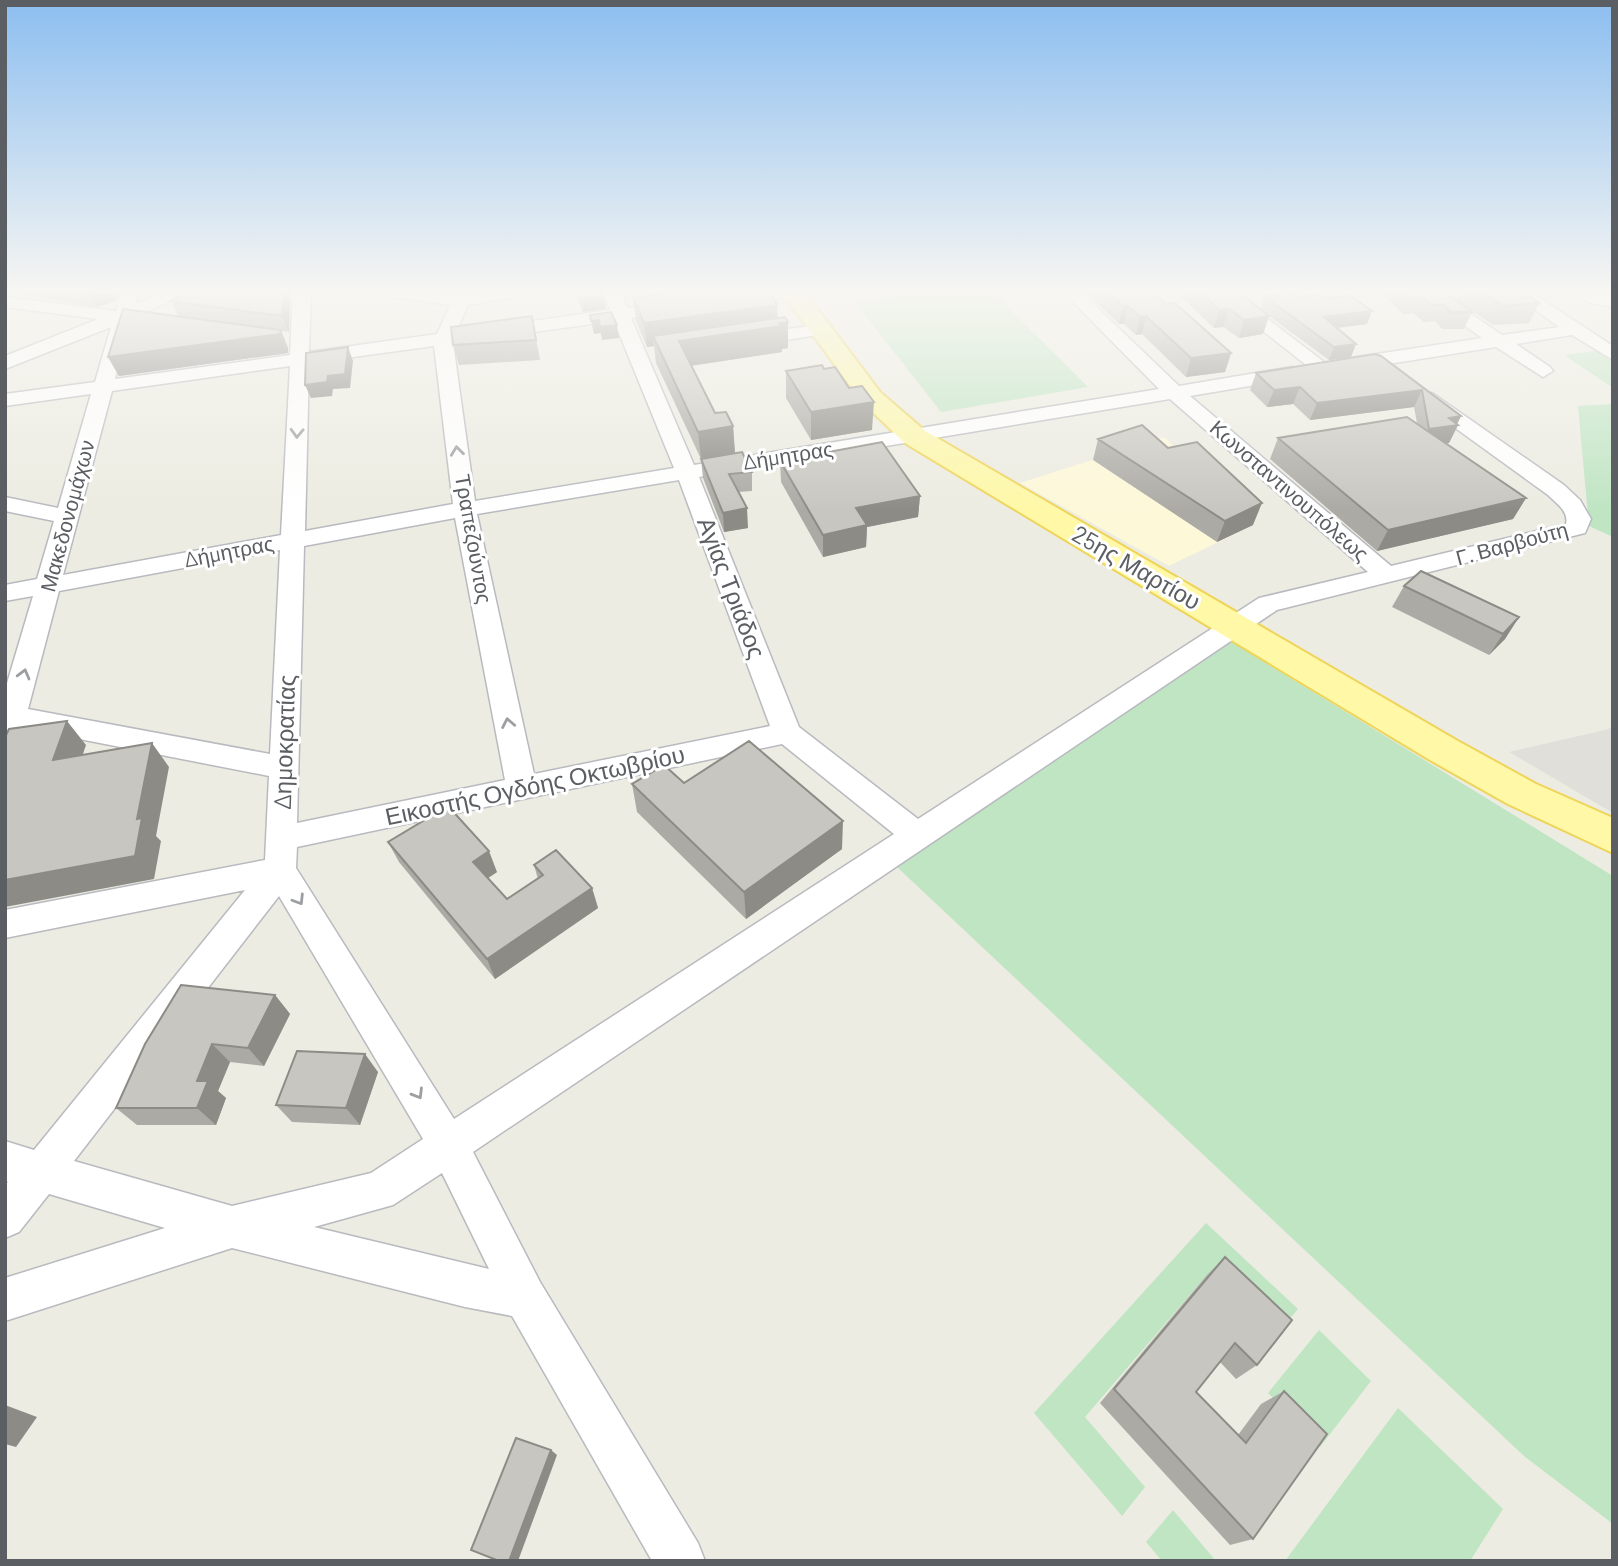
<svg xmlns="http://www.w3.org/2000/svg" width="1618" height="1566" font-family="Barlow,sans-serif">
<rect width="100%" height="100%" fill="#edece2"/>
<!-- commercial -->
<path fill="#fdf8d8" d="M1164,437L1253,525L1169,566L1020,483Z"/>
<!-- industrial -->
<path fill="#e1dfda" d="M1613,727V813L1509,752L1605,730Z"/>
<!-- green -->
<path fill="#bfe5c3" d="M929,291H992L1088,387L941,412L855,302Z
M1596,351L1613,363V388L1564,355Z
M1613,404V537L1589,526L1578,406Z
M1232,642L1613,876V1524L1524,1456L897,867Z
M1206,1223L1298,1309L1278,1333L1207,1275L1085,1417L1145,1487L1122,1516L1034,1413Z
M1319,1330L1371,1381L1320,1447L1268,1393Z
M1398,1408L1503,1509L1470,1561H1285Z
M1173,1510L1216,1561H1217H1162L1146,1542Z"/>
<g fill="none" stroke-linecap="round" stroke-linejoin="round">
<defs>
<path id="minor" d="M121,291H139L135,304L168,291H192L142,314L149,319L146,323H130L115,379L290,355L293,291H311L309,352L437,334L450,305L387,296L379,291L455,295L456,291H527L519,296L468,305L456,332L610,310L602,291H620L627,308L679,303L682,307L679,311L631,318L694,465L1159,389L1062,291H1080L1179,386L1292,367L1299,369L1302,373L1299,377L1292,379L1190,396L1391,566L1566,524C1569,511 1556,503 1548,495L1418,401L1415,397L1418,393H1432L1564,485L1580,500L1591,519L1585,533L1277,610L473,1152L540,1282L698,1543L705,1561H652L512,1316L465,1307L232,1248L5,1321V1278L165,1228L49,1194L19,1232L5,1238V1185L8,1182L5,1181V1141L34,1150L245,890L5,938V910L265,860L269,776L23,728L15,747L5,750V690L33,596L5,601V585L37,579L54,521L5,511V497L58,508L91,394L5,406V394L95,382L111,327L5,369V356L98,319L5,307V297L116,311ZM614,321L674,468L475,501L453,343ZM434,346L453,504L305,531L309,363ZM290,366L281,535L63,575L112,391ZM1170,399L1368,572L1259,598L918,819L799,727L699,477ZM679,480L770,726L534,774L477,514ZM455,518L505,780L297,823L304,546ZM280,550L270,754L28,709L59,591ZM782,744L894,834L454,1119L296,868L297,847ZM279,896L423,1139L371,1173L232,1206L74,1161ZM442,1173L489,1269L314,1227L393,1205Z
M759,291H807L799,296L733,305L724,300L727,296Z
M1212,291H1231L1332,368L1329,372H1315Z
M1417,291H1437L1502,335L1559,327L1509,291H1529L1613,346V360L1572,335L1516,344L1550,367L1553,371L1543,377L1496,347L1344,371L1337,369L1334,365L1344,359L1482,338Z
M1576,291H1595L1613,297V307L1587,302Z
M818,325L827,330L824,334L750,346L741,340L750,334Z"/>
<path id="major" d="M781,291H804L880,392L925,431L1456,740L1536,784L1613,818V853L1508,804L1430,760L905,443L862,402Z"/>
</defs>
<!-- minor casing -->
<use href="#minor" stroke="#b8babf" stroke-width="3"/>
<!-- major casing -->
<use href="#major" stroke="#efd45a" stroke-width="4"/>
<!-- minor -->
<use href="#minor" fill="#fff" fill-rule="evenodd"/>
<!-- major -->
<use href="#major" fill="#fef8a7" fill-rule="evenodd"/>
</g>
<!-- wall -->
<path fill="#acaaa5" d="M13,291H120L115,301L98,307L15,294Z
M240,291H290L289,332L281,331L288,348V353L119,376L108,357L178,316L171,301Z
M576,291H602L604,296L606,309L583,312L578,300Z
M1084,291H1152L1166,304L1231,353L1225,372L1186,377L1142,334L1136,335L1124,324H1119Z
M1175,291H1238L1260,309L1265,297L1297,298L1367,324L1337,328L1351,357L1329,360L1269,316L1263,334L1239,338L1223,327L1214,328Z
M1379,291H1444L1456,300L1460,291H1523L1539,303L1529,323L1493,325L1469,309L1472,312L1464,329H1442L1435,321L1424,322L1413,313L1403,314Z
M633,298L778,318L788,322V348L782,349V352L691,366L715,413L733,426L735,453L752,472V491L738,492L748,528L724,532L703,478L701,459L656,363L654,346L647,347L636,321Z
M532,316L540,360L459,365L453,345Z
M1375,354L1461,416L1457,424L1458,425L1449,443H1446L1526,498L1513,519L1377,551L1270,459L1278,438L1417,423L1414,407L1310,420L1293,404L1267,407L1250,390L1256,373Z
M786,371L872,430L811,440L786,398Z
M1098,439L1168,448L1253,525L1217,542L1093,460Z
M780,461L920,496L918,517L867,527L866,547L823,557L781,482Z
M1404,586L1519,617L1505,639L1489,655L1392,607Z
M684,783L842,849L746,919L637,812L632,784Z
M388,842L497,872L488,878L507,899L538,879L534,865L592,888L598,908L495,979L399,862Z
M275,995L290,1014L264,1066L230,1062L218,1091L226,1098L216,1125H137L116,1108Z
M378,1072L360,1125L292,1122L276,1105Z
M1225,1257L1257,1365L1236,1379L1220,1362L1196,1392L1238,1435L1261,1404L1284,1391L1253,1539L1230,1545L1100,1403L1207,1275Z"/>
<!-- shaded-wall -->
<path fill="#8c8b86" d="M89,291H120L115,301L98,307Z
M284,291H290L289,332L282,316Z
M604,296L606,309L583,312L581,299Z
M777,305L778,327L779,323L788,322V348L782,349V352L681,367L653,336L654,346L647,347L644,323Z
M1123,306H1128L1124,324H1119Z
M1229,309L1223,327L1214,328L1219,310Z
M1372,311L1367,324L1319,330L1324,317Z
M1146,316L1142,334L1136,335L1140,317Z
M1269,316L1263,334L1239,338L1244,320Z
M599,320L601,333L594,334L591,321Z
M617,325L619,338L602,340L600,327Z
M281,330L288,348V353L119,376L108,357Z
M1356,344L1351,357L1329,360L1334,347Z
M348,347L353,361L350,388L333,389L332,396L311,398L305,385L328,376Z
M1231,353L1225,372L1186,377L1191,358Z
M1300,387L1293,404L1267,407L1274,390Z
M1422,390L1414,407L1310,420L1317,403Z
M874,402L872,430L811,440V412Z
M1461,416L1456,426L1458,425L1449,443L1420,447L1429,429L1449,418Z
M733,426L735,454L701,459L698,432Z
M920,496L918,517L867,527L866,547L823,557V535L856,508Z
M1526,498L1513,519L1377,551L1388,530Z
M1262,503L1253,525L1217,542L1225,521Z
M747,508L748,528L724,532L723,513Z
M1519,617L1505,639L1489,655L1503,634Z
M67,721L86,745L73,784L53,760Z
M152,743L169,767L156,836L161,841L154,879L5,907V880L137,819Z
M843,821L842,849L746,919L744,892Z
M489,851L497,872L482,882L473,862Z
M592,888L598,908L495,979L487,959Z
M275,995L290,1014L264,1066L248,1048Z
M212,1044L230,1062L218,1091L226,1098L216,1125L197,1108V1081Z
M365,1054L378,1072L360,1125L346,1108Z
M5,1405L37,1417L16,1447L5,1444Z
M551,1450L557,1455L518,1561H509Z"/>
<!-- building -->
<path fill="#c8c6c0" stroke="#8c8b86" stroke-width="2" d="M188,291H284L282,316L171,301Z
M577,291H602L604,296L581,299Z
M681,291H770L777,305L644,323L633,298Z
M1107,291H1152L1166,304L1175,303L1231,353L1191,358L1146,316L1140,317L1128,306H1123Z
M1199,291H1238L1269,316L1244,320L1229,309L1219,310Z
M1404,291H1444L1472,312H1450L1443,304L1432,305L1421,296L1410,297Z
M1480,291H1523L1539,303L1503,306Z
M1288,292L1297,298L1320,294L1326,298L1351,296L1372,311L1324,317L1356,344L1334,347L1265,297Z
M123,309L281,330L280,334L108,357Z
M611,312L617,325L600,327L599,320L591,321L590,315Z
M532,316L536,340L453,345L451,327Z
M785,317L788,322L779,323L781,326L679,341L715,413L726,412L733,426L698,432L653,336Z
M348,347L345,374L328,376L327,382L305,385L306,353Z
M1375,354L1381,356L1461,416L1449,418L1458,425L1429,429L1422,390L1317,403L1300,387L1274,390L1256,373Z
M822,365L824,369L835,367L849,388L862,386L874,402L811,412L786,371Z
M1407,417L1526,498L1388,530L1278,438Z
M1142,425L1168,448L1197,442L1262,503L1225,521L1098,439Z
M882,442L920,496L856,508L867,525L823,535L780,461Z
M742,452L752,472L729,474L747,508L723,513L701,459Z
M1421,571L1519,617L1503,634L1404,586Z
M67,721L53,760L152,743L137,819L142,818L135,856L5,880V737L9,729Z
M749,741L843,821L744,892L632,784L664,765L684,783Z
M448,806L489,851L473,862L507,899L543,875L534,865L556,850L592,888L487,959L388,842Z
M181,985L275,995L248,1048L212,1044L197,1081H208L197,1108H116L145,1044Z
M297,1051L365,1054L346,1108L276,1105Z
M1225,1257L1292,1320L1257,1365L1235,1343L1196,1392L1246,1443L1284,1391L1327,1434L1253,1539L1114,1389Z
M516,1438L551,1450L509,1561H499L471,1550Z"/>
<!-- one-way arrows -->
<defs><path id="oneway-chevron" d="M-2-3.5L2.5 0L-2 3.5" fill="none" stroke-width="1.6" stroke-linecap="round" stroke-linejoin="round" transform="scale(1.75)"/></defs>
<g stroke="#9d9ea1">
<use href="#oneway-chevron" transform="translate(297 433) rotate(92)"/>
<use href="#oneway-chevron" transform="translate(457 451) rotate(-97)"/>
<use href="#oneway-chevron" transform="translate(24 674) rotate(-75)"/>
<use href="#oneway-chevron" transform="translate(508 723) rotate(-101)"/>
<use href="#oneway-chevron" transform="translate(299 900) rotate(58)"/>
<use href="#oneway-chevron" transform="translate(418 1094) rotate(59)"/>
</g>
<!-- sky -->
<linearGradient id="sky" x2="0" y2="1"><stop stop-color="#8cbef0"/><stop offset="0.57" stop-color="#f7f6f2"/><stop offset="1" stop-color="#f7f6f2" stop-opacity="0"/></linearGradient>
<rect width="1618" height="511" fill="url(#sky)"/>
<g text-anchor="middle" stroke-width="6" stroke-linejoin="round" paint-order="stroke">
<!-- far-street labels -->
<g font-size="21" fill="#5b5e63" stroke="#fff">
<text transform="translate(788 456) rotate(-9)" y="7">Δήμητρας</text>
<text transform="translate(1289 491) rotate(41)" y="7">Κωνσταντινουπόλεως</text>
<text transform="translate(68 516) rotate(-75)" y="7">Μακεδονομάχων</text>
<text transform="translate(473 539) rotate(80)" y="7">Τραπεζούντος</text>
<text transform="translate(1512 544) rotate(-15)" y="7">Γ. Βαρβούτη</text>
<text transform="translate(229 552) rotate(-11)" y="7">Δήμητρας</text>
</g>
<!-- street labels -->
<g font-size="24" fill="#5b5e63" stroke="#fff">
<text transform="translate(1136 568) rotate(30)" y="8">25ης Μαρτίου</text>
<text transform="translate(731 588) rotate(69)" y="8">Αγίας Τριάδος</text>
<text transform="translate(285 742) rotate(-88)" y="8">Δημοκρατίας</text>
<text transform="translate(535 786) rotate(-12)" y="8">Εικοστής Ογδόης Οκτωβρίου</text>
</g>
</g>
<!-- border -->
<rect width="1618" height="1566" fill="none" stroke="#5b5e63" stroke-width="14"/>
</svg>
